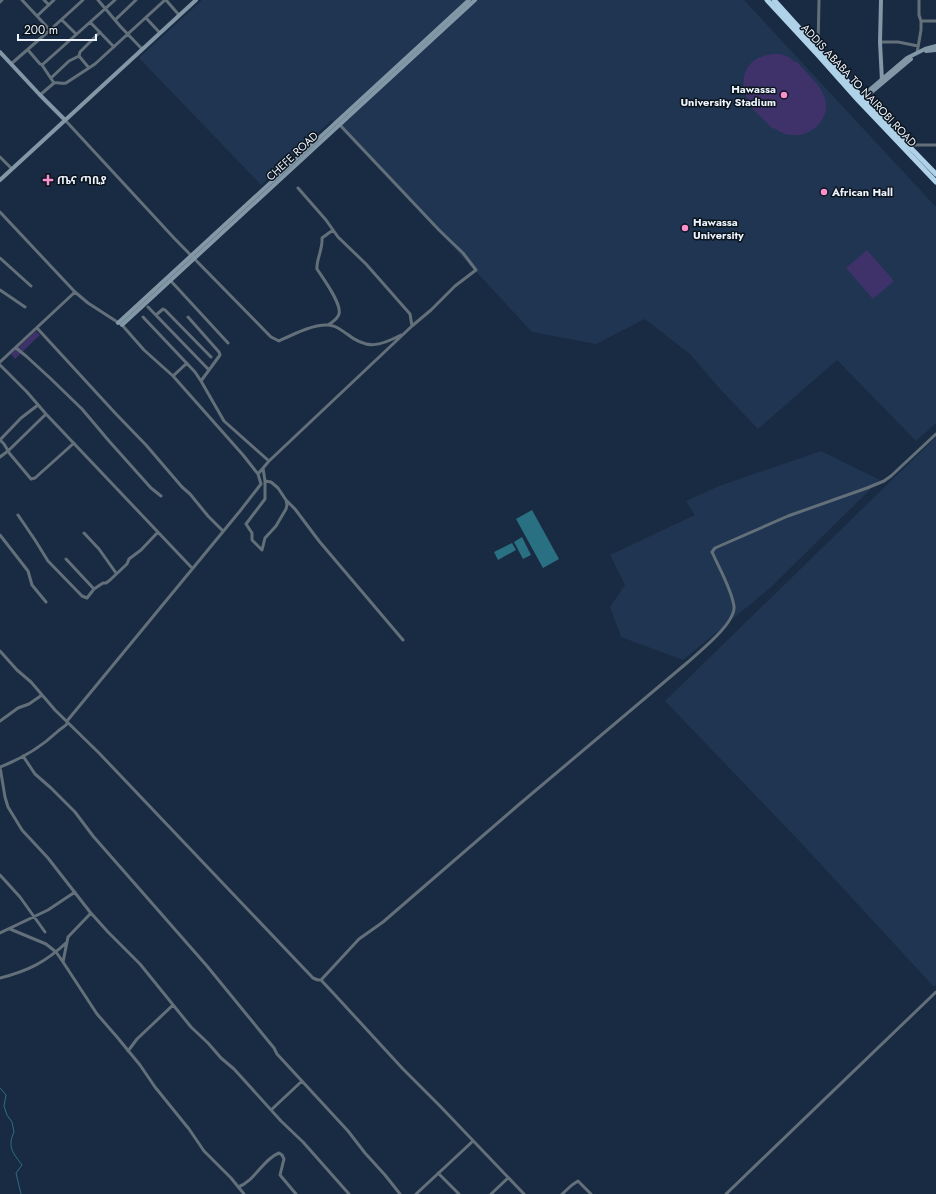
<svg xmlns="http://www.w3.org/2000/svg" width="936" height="1194" font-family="Jost,'Noto Sans Ethiopic',sans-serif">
<rect width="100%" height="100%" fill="#192b43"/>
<!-- built -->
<path fill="#1f3551" d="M202,0H744L936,207V423L916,441L837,360L758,429L720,389L691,355L645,319L596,344L532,332L454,248L332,120L261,185L139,58Z
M936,437V985L934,987L804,846L665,701Z
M821,451L880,480L770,588L683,660L621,637L610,607L625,585L610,555L695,515L686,501L719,486Z"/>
<!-- green -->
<path fill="#3f326b" d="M775,54H780L789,57L795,62H797L819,86V87C842,117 803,150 774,128L773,129L751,107L752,106C735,82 744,55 775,54Z
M867,250L894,281L873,299L846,268Z
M36,331L40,335L15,359L11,354Z"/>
<!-- water -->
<path fill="#2a7083" d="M532,510L559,559L543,568L516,519Z
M522,537L531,555L523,559L514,542Z
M512,543L516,550L498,560L494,552Z"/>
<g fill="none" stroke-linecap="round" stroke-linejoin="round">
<!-- stream -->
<path stroke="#2a7083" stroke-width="1" d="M0,1088L6,1095L4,1106L7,1115L12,1122L14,1132C7,1147 13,1153 22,1165L16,1173L21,1194"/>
<!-- street -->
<path stroke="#63707a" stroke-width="3" d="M22,0L50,30L83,0
M44,0L49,5
M98,0L120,26L142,49
M166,0L179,15
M0,2L2,0
M37,16L54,0
M146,18L160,33
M62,20L76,34
M115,20L136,0
M921,21H936
M90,22L114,47
M880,42H898L918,46
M818,48L819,0
M28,50L40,64L42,65
M917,53L921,30V21L919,15V0
M79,56L89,68
M11,64L50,30
M51,78L69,61L79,56L80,52L100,32
M54,83L42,65L115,0
M40,95L54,83C58,82 61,84 66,83L95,64L165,0
M65,120L174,238L271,337L279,341C292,335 313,324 328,325C336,325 341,330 347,334C367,350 380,346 401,335
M908,145H936
M0,157L12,169
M298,188L326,220L338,237L366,264L410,314L412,326
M0,212L75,292L88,303L122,325L144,350L173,376L243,455L258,474L261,484L240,511L67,721V724C64,727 60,729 57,732C41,747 21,759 0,767
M0,258L31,286
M170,280L228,343
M0,290L25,307
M148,307L209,370
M156,315L163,309L165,310L211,357
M143,317L195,372L201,381L224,421L269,461
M188,317L219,352L220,355L201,381
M328,325C332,322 337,320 339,314C342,304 323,278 317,269C316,260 323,249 322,238L333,230
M37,328L116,414L146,445L182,487L190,494L208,516L223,531
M16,348L26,356L50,378L82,409L109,441L151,488L161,496
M0,362L75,292
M0,365L27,392L46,414L192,568
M173,376L187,363
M38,405L21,418L0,440L4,444L10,454L31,479L35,478L74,443
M0,457L8,451L46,414
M263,468L265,481V499L246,524L252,533V540L262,550L265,538L276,526L286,509L287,505L286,500L278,488L271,482L265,481
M258,474L269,461L412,326L431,310L455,286L476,270L463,253L439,230L340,125
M286,500L295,509L319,541L403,640
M18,515L35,540L48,561L82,596L87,598L94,589
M84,533L99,549L116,573
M0,535L28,571L32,585L46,602
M66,559L94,589L103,583H106L110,580L127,564L129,559L141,550L158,532
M0,651L17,670L31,682L55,710L99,753L313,978L318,980H321L359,939L383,922L516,807L688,662C700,651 736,623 734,606C731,588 720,570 713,554L712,552L715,548L788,516L867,488L884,481L891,476L936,434
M0,721L18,708L29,704L42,695
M23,756L35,774L51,788L75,812L93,836L207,966L274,1048L277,1054L348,1131L365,1153L385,1175L400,1194
M0,767L5,797L8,807L22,830L48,858L90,912L108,932L140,964L191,1027L208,1043L221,1058L234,1069L281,1121L303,1142L349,1194
M0,875L20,897L45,932
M10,929L46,944L56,952L63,962L97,1014L117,1037L140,1065L155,1087L189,1129L204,1151L231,1178L244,1194
M0,933L48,910L75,892
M63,962L68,937L91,913
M0,978C28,971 46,962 67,942
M321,980L335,995L403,1069L440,1106L524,1194
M128,1051L137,1039L173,1005
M271,1110L302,1081
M438,1173L459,1194
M238,1187C255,1181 263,1159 279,1153L282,1155L284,1159L280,1175L296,1194
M416,1194L473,1141
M491,1194L508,1178
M562,1194L572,1185L578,1181L591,1194
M726,1194L936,992"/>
<!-- secondary -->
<path stroke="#8298a7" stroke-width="4" d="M881,0L880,42L882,81
M926,51L936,50
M0,52L40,95L65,120
M860,98L907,58L925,49L936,46
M861,101L911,59
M0,180L196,0
M118,323L469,0
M122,325L475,0"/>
<!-- highway -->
<path stroke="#afd2e9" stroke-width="5" d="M767,0L817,54L858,100L936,182
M774,0L868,104L936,174"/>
</g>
<!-- markers -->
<g fill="#f890cc" stroke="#0c141e" stroke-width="1.5">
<circle cx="784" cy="95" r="4"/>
<path d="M46 174h4v4h4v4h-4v4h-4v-4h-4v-4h4z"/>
<circle cx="824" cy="192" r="4"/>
<circle cx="685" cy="228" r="4"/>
</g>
<g text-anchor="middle" stroke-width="3" stroke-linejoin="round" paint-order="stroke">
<!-- street labels -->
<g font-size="11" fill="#edf4fd" stroke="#0c141e">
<text transform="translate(859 85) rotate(47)" y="4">ADDIS ABABA TO NAIROBI ROAD</text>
<text transform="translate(292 156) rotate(-43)" y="4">CHEFE ROAD</text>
</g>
<!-- poi labels -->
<g font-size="11" font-weight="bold" fill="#edf4fd" stroke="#0c141e" text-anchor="start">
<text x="776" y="93" text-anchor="end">Hawassa<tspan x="776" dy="13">University Stadium</tspan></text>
<text x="57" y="184">ጤና ጣቢያ</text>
<text x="832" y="196">African Hall</text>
<text x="693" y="226">Hawassa<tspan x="693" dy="13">University</tspan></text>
</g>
</g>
<!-- scale -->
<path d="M18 34v6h78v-6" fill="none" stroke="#edf4fd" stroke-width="2"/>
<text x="24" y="34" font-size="12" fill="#edf4fd" stroke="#0c141e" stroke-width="3" paint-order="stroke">200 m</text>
</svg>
